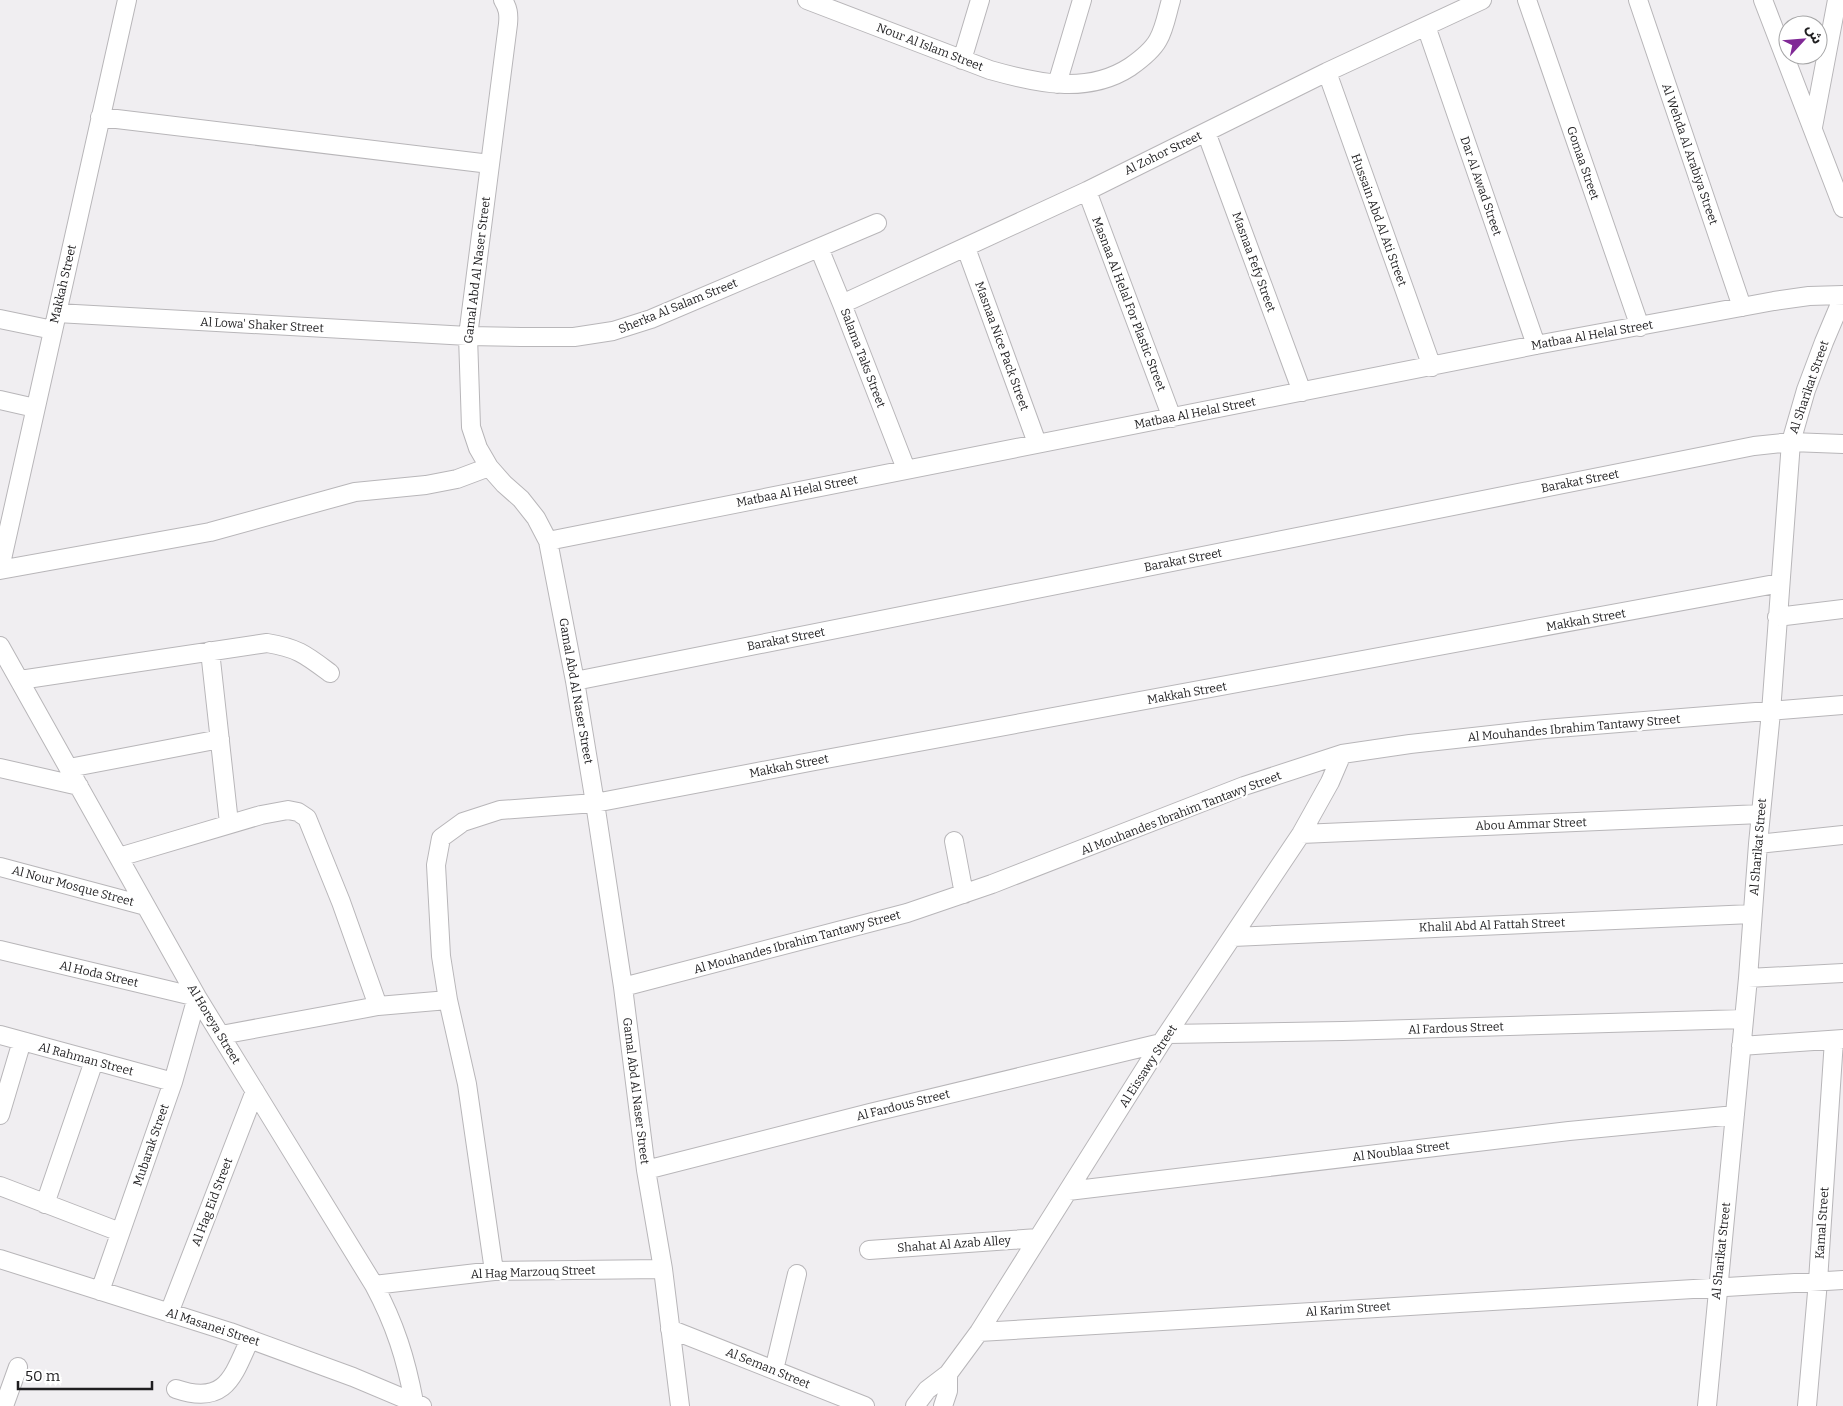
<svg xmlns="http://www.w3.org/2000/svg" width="1843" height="1406" font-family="Bitter,'Noto Sans Arabic',serif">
<rect width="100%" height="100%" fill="#f0eef1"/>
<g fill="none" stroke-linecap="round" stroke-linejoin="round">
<defs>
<path id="street" d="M503,0C508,8 509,14 508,24L468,336L471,427L478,448L489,467L504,484L521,499L536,518L548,541L575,681L595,803L623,987L646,1170L663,1269L680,1406
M807,0L990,70C1036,83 1087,95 1130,67C1140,60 1152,51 1158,40C1165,28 1167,13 1171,0
M1527,0L1640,327
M1638,0L1742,307
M1763,0L1843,208
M1426,26L1536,345
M962,60L980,0
M1327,72L1432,367
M1057,84L1082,0
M100,117L490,164
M1813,127L1837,0
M1206,132L1302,392
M1087,191L1172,418
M819,248L842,304L906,469
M966,248L1037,443
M842,304L1087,191L1327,72L1482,0
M57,313L468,336L521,337H574L613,331L651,319L877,223
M0,319L53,330
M0,400L35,408
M548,541L1536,345L1774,301L1809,296L1843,295
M0,568L127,0
M0,570L210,532L355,492L426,485L457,479L489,467
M1777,617L1843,609
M0,646L197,997L374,1285C395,1324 406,1359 414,1402L412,1406
M210,651L229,823
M20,680L267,643C298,648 306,655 330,673
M575,681L1754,446L1791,442L1843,444
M0,768L79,786
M69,768L220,739
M1301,834L1761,814
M954,841L964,894
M1758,844L1843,835
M119,857L261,815L288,810L298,812L307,818L341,902L378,1006
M0,867L146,906
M1233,937L1752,914
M0,950L197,997L173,1082L100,1291
M1748,978L1843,973
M623,987L907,913L992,884L1244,786L1342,754L1410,744L1545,729L1843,705
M1168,1034L1343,1031L1744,1019
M0,1035L173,1082
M221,1035L378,1006L448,1000
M1741,1046L1843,1039
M0,1115L22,1041
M646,1170L870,1113L1161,1043
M0,1186L120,1232
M1068,1191L1569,1131L1735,1115
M45,1204L94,1061
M869,1250L1038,1238
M0,1259L230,1332L353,1377L422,1406
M494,1271L467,1084L448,1000L441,956L436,865L441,838L463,822L500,810L595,803L815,761L1780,583
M374,1285L494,1271L663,1269
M169,1313L255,1091
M670,1329L865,1406
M979,1332L1843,1280
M774,1370L797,1274
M176,1389C226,1406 233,1376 250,1339
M4,1406L18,1367
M915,1406L927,1390L948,1374L979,1332L1161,1043L1301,834L1330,782L1342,754
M943,1406L948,1391V1374
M1707,1406L1748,978L1758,844L1771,712L1791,442L1806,390L1824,342L1843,297
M1807,1406L1818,1281L1834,1040"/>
</defs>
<!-- street casing -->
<use href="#street" stroke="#b8b6b9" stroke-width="20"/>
<!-- street -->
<use href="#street" stroke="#fff" stroke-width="18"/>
</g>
<g text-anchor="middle" stroke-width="4.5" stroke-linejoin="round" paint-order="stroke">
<!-- street labels -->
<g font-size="12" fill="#1f1e20" stroke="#fff">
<text transform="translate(930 47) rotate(21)" y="4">Nour Al Islam Street</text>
<text transform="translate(1163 153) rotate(-26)" y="4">Al Zohor Street</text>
<text transform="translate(1690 154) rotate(71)" y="4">Al Wehda Al Arabiya Street</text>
<text transform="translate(1583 163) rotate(71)" y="4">Gomaa Street</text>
<text transform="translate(1481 186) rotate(71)" y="4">Dar Al Awad Street</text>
<text transform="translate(1379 220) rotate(70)" y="4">Hussain Abd Al Ati Street</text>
<text transform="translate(1254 262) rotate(70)" y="4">Masnaa Fefy Street</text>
<text transform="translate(477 270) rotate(-83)" y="4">Gamal Abd Al Naser Street</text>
<text transform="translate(63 284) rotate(-77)" y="4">Makkah Street</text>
<text transform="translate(1129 304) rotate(69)" y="4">Masnaa Al Helal For Plastic Street</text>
<text transform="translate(678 306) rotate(-22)" y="4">Sherka Al Salam Street</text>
<text transform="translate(262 325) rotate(3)" y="4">Al Lowa' Shaker Street</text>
<text transform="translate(1592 335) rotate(-10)" y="4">Matbaa Al Helal Street</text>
<text transform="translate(1002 346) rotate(70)" y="4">Masnaa Nice Pack Street</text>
<text transform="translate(863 358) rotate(69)" y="4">Salama Taks Street</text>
<text transform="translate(1809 387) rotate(-71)" y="4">Al Sharikat Street</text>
<text transform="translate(1195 413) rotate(-11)" y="4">Matbaa Al Helal Street</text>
<text transform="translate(1580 481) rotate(-11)" y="4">Barakat Street</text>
<text transform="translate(797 491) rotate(-11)" y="4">Matbaa Al Helal Street</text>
<text transform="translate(1183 560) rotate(-11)" y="4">Barakat Street</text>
<text transform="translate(1586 620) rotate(-10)" y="4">Makkah Street</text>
<text transform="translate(786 639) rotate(-11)" y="4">Barakat Street</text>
<text transform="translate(576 691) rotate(80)" y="4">Gamal Abd Al Naser Street</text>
<text transform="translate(1187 693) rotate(-10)" y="4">Makkah Street</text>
<text transform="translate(1574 728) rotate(-5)" y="4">Al Mouhandes Ibrahim Tantawy Street</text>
<text transform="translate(789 766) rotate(-11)" y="4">Makkah Street</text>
<text transform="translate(1181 813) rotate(-21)" y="4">Al Mouhandes Ibrahim Tantawy Street</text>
<text transform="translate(1531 824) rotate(-2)" y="4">Abou Ammar Street</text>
<text transform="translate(1758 847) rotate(-85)" y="4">Al Sharikat Street</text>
<text transform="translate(73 886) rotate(15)" y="4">Al Nour Mosque Street</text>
<text transform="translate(1492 925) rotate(-2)" y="4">Khalil Abd Al Fattah Street</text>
<text transform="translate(797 942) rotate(-15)" y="4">Al Mouhandes Ibrahim Tantawy Street</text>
<text transform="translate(99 974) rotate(13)" y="4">Al Hoda Street</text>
<text transform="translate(214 1024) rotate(59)" y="4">Al Horeya Street</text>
<text transform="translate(1456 1028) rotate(-2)" y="4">Al Fardous Street</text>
<text transform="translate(86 1059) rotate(15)" y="4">Al Rahman Street</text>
<text transform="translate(1148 1066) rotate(-57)" y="4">Al Eissawy Street</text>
<text transform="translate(636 1091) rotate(83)" y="4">Gamal Abd Al Naser Street</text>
<text transform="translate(903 1105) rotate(-14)" y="4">Al Fardous Street</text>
<text transform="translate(151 1145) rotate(-71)" y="4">Mubarak Street</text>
<text transform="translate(1401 1151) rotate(-7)" y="4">Al Noublaa Street</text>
<text transform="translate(212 1202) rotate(-69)" y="4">Al Hag Eid Street</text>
<text transform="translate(1822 1223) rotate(-86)" y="4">Kamal Street</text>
<text transform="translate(954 1244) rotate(-4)" y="4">Shahat Al Azab Alley</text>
<text transform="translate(1721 1251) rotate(-84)" y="4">Al Sharikat Street</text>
<text transform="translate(533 1272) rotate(-2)" y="4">Al Hag Marzouq Street</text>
<text transform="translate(1348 1309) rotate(-4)" y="4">Al Karim Street</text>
<text transform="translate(213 1327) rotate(18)" y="4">Al Masanei Street</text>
<text transform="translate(768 1368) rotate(22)" y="4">Al Seman Street</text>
</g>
</g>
<!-- north arrow -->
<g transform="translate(1803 40) rotate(64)"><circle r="24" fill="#ffffff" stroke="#a5a5a6"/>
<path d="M0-4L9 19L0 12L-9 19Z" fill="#802996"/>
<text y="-8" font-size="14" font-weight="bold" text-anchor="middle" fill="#1f1e20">ش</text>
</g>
<!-- scale -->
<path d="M18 1381v8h134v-8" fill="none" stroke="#1f1e20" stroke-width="2.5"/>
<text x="25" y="1381" font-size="15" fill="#1f1e20" stroke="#ffffff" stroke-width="4" paint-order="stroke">50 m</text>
</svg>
